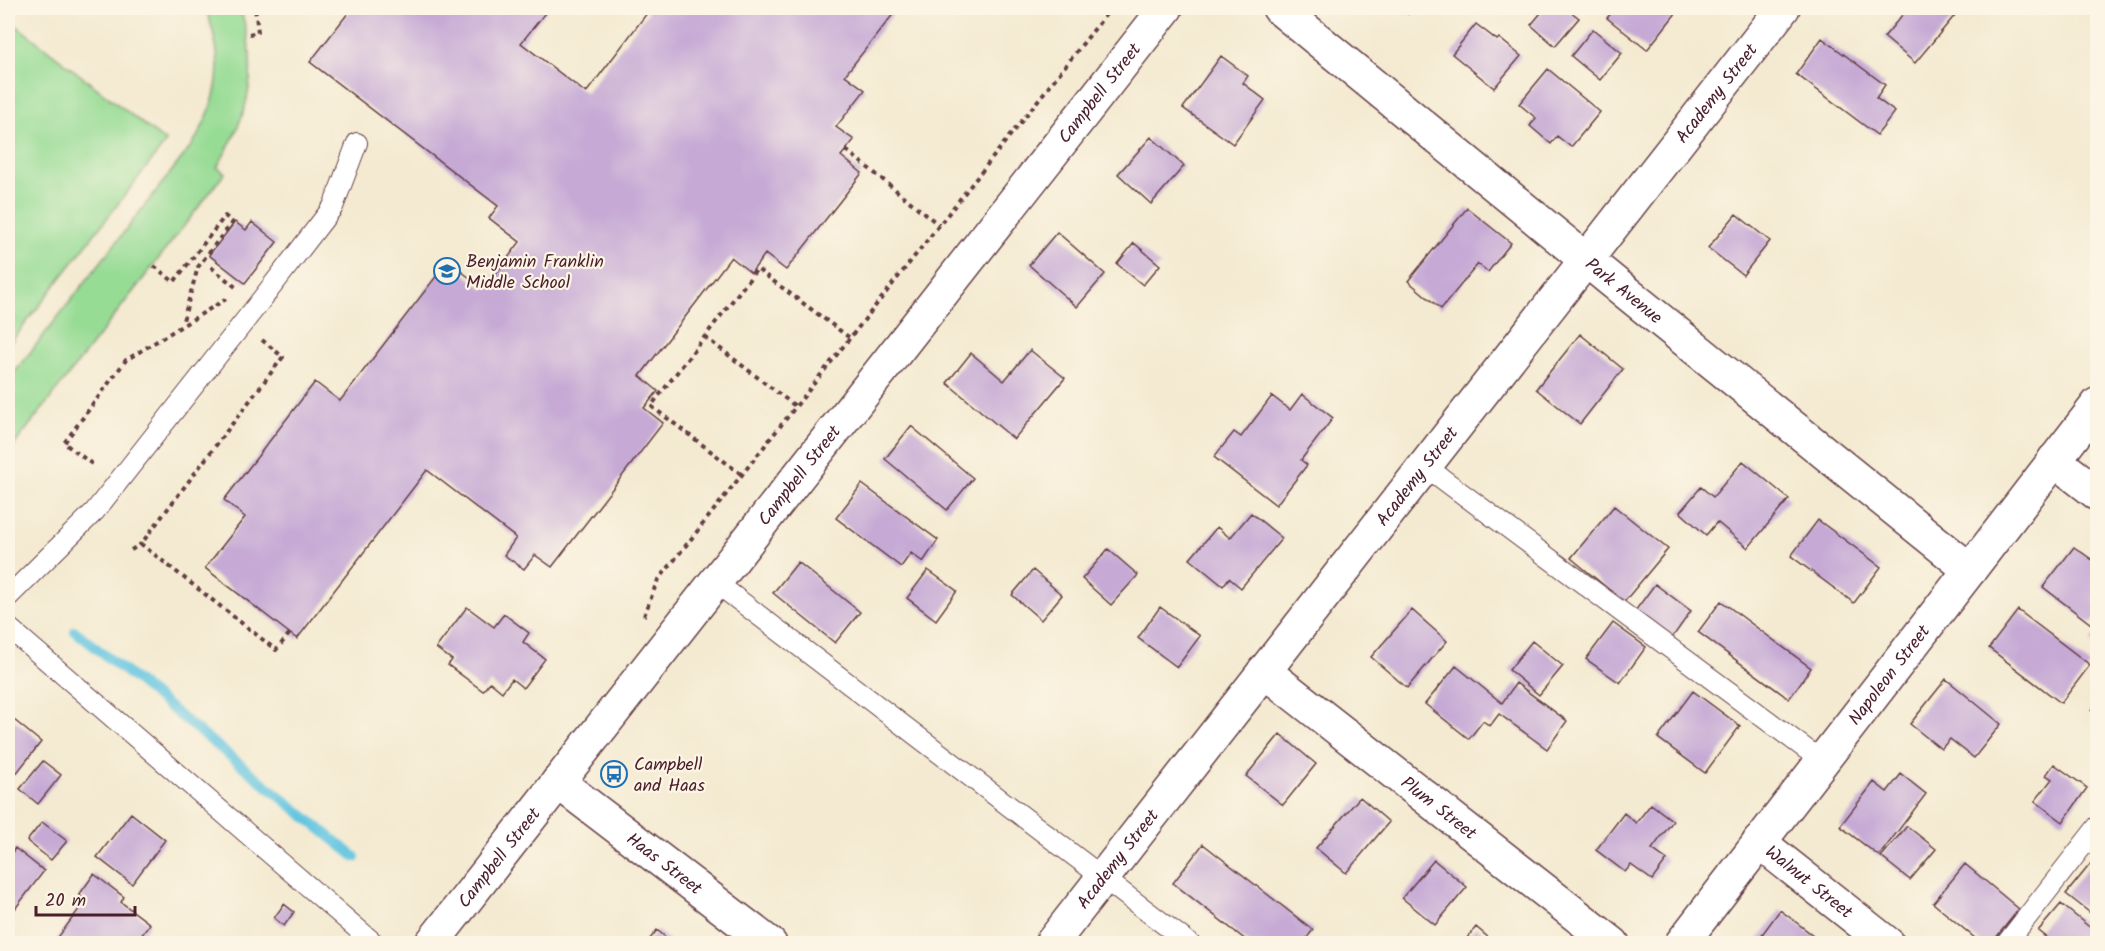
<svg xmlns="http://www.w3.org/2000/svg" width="2105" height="951" font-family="Kalam,sans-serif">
<rect width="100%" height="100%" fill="#fcf5e5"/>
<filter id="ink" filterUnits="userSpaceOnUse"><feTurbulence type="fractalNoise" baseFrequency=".0167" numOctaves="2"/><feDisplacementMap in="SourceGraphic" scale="12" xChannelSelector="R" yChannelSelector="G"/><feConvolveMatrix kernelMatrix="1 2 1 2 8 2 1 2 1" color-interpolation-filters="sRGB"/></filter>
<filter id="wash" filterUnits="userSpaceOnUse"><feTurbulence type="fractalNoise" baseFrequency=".008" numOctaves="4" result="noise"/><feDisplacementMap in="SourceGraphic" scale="24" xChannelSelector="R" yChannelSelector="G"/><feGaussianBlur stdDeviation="1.35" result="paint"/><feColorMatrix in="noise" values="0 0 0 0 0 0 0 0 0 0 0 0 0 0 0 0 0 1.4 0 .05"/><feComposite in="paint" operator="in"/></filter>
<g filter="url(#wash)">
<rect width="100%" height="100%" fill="#f4ead1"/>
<!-- green -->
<path fill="#97dc95" stroke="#707e60" stroke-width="1.5" d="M205,8H240C260,69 251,112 217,167L225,173L8,453V381L192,145C221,99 226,58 205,8Z
M8,19L166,142L8,346Z"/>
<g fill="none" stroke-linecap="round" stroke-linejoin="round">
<!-- stream -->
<path stroke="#62c5e1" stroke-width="10" d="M75,631L355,857"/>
</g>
<g id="blocks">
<!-- building -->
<path fill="#c6aad5" d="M352,8H549L521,43L586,93L648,12L643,8H898L845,75L865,90L836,127L854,140L841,156L862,173L786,270L765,254L751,273L731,257L640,376L658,391L644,408L663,423L552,567L535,555L524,569L504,555L516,538L427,470L297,639L205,568L245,517L224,500L315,382L340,401L448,261L484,289L520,242L489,218L498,206L310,62Z
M1399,8H1413L1408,14Z
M1545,8H1566L1579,18L1555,46L1531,25Z
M1616,8H1680L1647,50L1607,18Z
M1908,8H1961L1915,63L1884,37Z
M1476,24L1497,40L1499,38L1521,56L1494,88L1452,54Z
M1593,29L1622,53L1600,80L1571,56Z
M1822,38L1885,85L1876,98L1895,112L1877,135L1796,74Z
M1221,56L1248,76L1243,83L1265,100L1233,144L1183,108Z
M1548,69L1600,112L1571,147L1557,136L1551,144L1530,126L1536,118L1519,104Z
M1151,137L1184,166L1151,204L1118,174Z
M1467,208L1511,243L1488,272L1478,264L1441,309L1408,281Z
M1736,214L1770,241L1743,275L1708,248Z
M235,222L246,230L252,222L277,242L245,283L209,255Z
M1057,232L1105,274L1077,307L1029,265Z
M1134,243L1160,265L1143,285L1117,264Z
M1580,334L1623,369L1580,424L1536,389Z
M1030,350L1065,378L1014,439L947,383L971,353L1004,381Z
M1302,394L1333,418L1301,460L1307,465L1276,505L1214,457L1234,432L1241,437L1272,396L1290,410Z
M911,426L973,478L947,510L885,459Z
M1743,461L1789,499L1748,548L1717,522L1706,535L1680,512L1701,487L1713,497Z
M862,484L938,540L923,562L911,553L901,567L836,518Z
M1614,506L1668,549L1624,602L1571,558Z
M1251,513L1282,538L1241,588L1229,578L1223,586L1190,559L1217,527L1230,538Z
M1818,520L1881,567L1854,603L1791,556Z
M2074,547L2098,564V616L2091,624L2043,587Z
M1108,549L1138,575L1111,605L1082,579Z
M798,562L860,612L835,643L773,593Z
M928,570L957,591L936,620L907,598Z
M1033,570L1062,595L1041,620L1012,595Z
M1655,584L1691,611L1672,638L1635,611Z
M1721,601L1811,668L1789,699L1698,632Z
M467,607L494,627L504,614L529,633L523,642L545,659L523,688L512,679L502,692L490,682L483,691L448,665L452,660L436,648Z
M1160,607L1200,636L1177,667L1138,638Z
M1412,610L1447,641L1407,688L1371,657Z
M2018,610L2090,665L2061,703L1989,648Z
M1613,623L1646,647L1620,683L1586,659Z
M2098,633V646L2091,641Z
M1532,641L1563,666L1539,695L1509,670Z
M1456,666L1502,703L1516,683L1567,721L1547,749L1499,714L1490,726L1483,721L1469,739L1425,704Z
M1946,679L2001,724L1974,758L1950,739L1941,749L1910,724Z
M1693,691L1740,726L1705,773L1658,738Z
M2098,702V715L2091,710Z
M8,715L41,742L15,775L8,769Z
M1280,734L1316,764L1283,805L1246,776Z
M43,761L61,775L38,804L20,789Z
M2054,764L2087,788L2063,822L2035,801L2052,779L2046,775Z
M1901,774L1926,794L1879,856L1840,826L1874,782L1887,792Z
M1360,797L1389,822L1346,873L1316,848Z
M1651,804L1673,821L1652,849L1667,860L1652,880L1631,865L1625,872L1596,850L1624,813L1636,823Z
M131,813L165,840L132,884L97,857Z
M42,822L67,841L51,860L27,841Z
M1907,826L1936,849L1910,880L1881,857Z
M1203,844L1313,930L1302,944H1251L1173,883Z
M15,848L44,871L8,918V858Z
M1434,860L1467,887L1435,925L1402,898Z
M2092,862L2098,867V919L2066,894Z
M1965,864L2019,909L1991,944H1982L1933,903Z
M94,874L124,897L121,902L150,924L135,944H53L86,900L79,895Z
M284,904L294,912L284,926L274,918Z
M2061,904L2098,934V944H2054L2038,931Z
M1780,910L1818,939L1815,944H1755Z
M1476,927L1496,944H1462Z
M657,930L674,944H646Z"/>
</g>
</g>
<g filter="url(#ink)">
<use href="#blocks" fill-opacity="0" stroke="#643d44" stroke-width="1.5"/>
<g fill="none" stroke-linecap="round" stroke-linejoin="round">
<defs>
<path id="service" d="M1425,466L1822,761
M715,582L1190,944
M8,597L95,511L262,299L333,207L357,143
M8,627L375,944
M2006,944L2098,826"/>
<g id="minor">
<path id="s1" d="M1279,8L1612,281L1970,570"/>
<path d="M2054,460L2098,494"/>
<path id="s2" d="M1264,671L1613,944"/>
<path id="s3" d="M558,782L770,944"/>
<path id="s4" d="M1759,842L1888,944"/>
<path id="s5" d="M1051,944L1783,8"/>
<path id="s6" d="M1681,944L2098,404"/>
</g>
<g id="secondary">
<path id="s7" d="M431,944L1166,8"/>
</g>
</defs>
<!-- service casing -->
<use href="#service" stroke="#643d44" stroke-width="22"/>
<!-- minor casing -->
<use href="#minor" stroke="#643d44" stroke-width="36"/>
<!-- secondary casing -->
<use href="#secondary" stroke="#643d44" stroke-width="36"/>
<!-- path -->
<path stroke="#643d44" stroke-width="4" stroke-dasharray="4.5 4.5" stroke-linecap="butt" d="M249,34L258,32L255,8
M846,150L939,225
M154,266L174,282L225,216L232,222L198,267L182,324
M211,267L238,289
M705,337L795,406
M262,340L283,357L141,544L276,650L290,633
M92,464L64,443L126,360L226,299
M741,474L651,406L757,269L850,338
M131,550L141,544
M644,616L657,582L1111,8"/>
<!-- service -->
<use href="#service" stroke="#fff" stroke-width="20"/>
<!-- minor -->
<use href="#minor" stroke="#fff" stroke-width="33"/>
<!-- secondary -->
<use href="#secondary" stroke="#fff" stroke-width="33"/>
</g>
</g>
<!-- icons -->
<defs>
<symbol id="school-ring" viewBox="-11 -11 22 22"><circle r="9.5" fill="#fcf5e5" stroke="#1f6fb2" stroke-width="1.5"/><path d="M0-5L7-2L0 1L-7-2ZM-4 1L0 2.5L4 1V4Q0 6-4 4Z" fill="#1f6fb2"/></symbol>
<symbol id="bus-ring" viewBox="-11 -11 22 22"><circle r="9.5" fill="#fcf5e5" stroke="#1f6fb2" stroke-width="1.5"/><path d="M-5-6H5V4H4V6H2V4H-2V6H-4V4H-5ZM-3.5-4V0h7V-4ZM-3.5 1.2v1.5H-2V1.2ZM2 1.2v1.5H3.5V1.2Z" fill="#1f6fb2"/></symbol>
</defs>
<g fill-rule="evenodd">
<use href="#school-ring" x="432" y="256" width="30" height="30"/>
<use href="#bus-ring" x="599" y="759" width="30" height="30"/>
</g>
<g text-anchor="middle" stroke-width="4.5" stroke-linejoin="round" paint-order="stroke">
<!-- street labels -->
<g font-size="18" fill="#4a1f2b" stroke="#fcf5e5">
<text dy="6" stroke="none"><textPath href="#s7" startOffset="1082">Campbell Street</textPath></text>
<text dy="6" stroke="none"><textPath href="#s5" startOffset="1080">Academy Street</textPath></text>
<text dy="6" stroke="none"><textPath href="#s1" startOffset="446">Park Avenue</textPath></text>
<text dy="6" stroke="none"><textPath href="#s7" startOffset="596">Campbell Street</textPath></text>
<text dy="6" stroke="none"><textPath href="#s5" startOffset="594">Academy Street</textPath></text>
<text dy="6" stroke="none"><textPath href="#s6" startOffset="340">Napoleon Street</textPath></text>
<text dy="6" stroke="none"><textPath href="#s2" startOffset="222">Plum Street</textPath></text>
<text dy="6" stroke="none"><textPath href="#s7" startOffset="110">Campbell Street</textPath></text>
<text dy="6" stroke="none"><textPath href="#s5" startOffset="108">Academy Street</textPath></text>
<text dy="6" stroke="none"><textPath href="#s3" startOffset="134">Haas Street</textPath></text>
<text dy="6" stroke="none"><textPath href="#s4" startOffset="64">Walnut Street</textPath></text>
</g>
<!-- poi labels -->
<g font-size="18" fill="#4a1f2b" stroke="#fcf5e5" text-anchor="start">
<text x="466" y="267">Benjamin Franklin<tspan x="466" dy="21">Middle School</tspan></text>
<text x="634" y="770">Campbell<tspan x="634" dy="21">and Haas</tspan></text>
</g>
</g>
<!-- margin -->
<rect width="2105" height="951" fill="none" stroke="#fcf5e5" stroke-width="30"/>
<!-- scale -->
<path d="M36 906v9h99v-9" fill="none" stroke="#4a1f2b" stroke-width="3"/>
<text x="45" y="906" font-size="18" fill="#4a1f2b" stroke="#fcf5e5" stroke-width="4.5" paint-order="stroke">20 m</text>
</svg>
